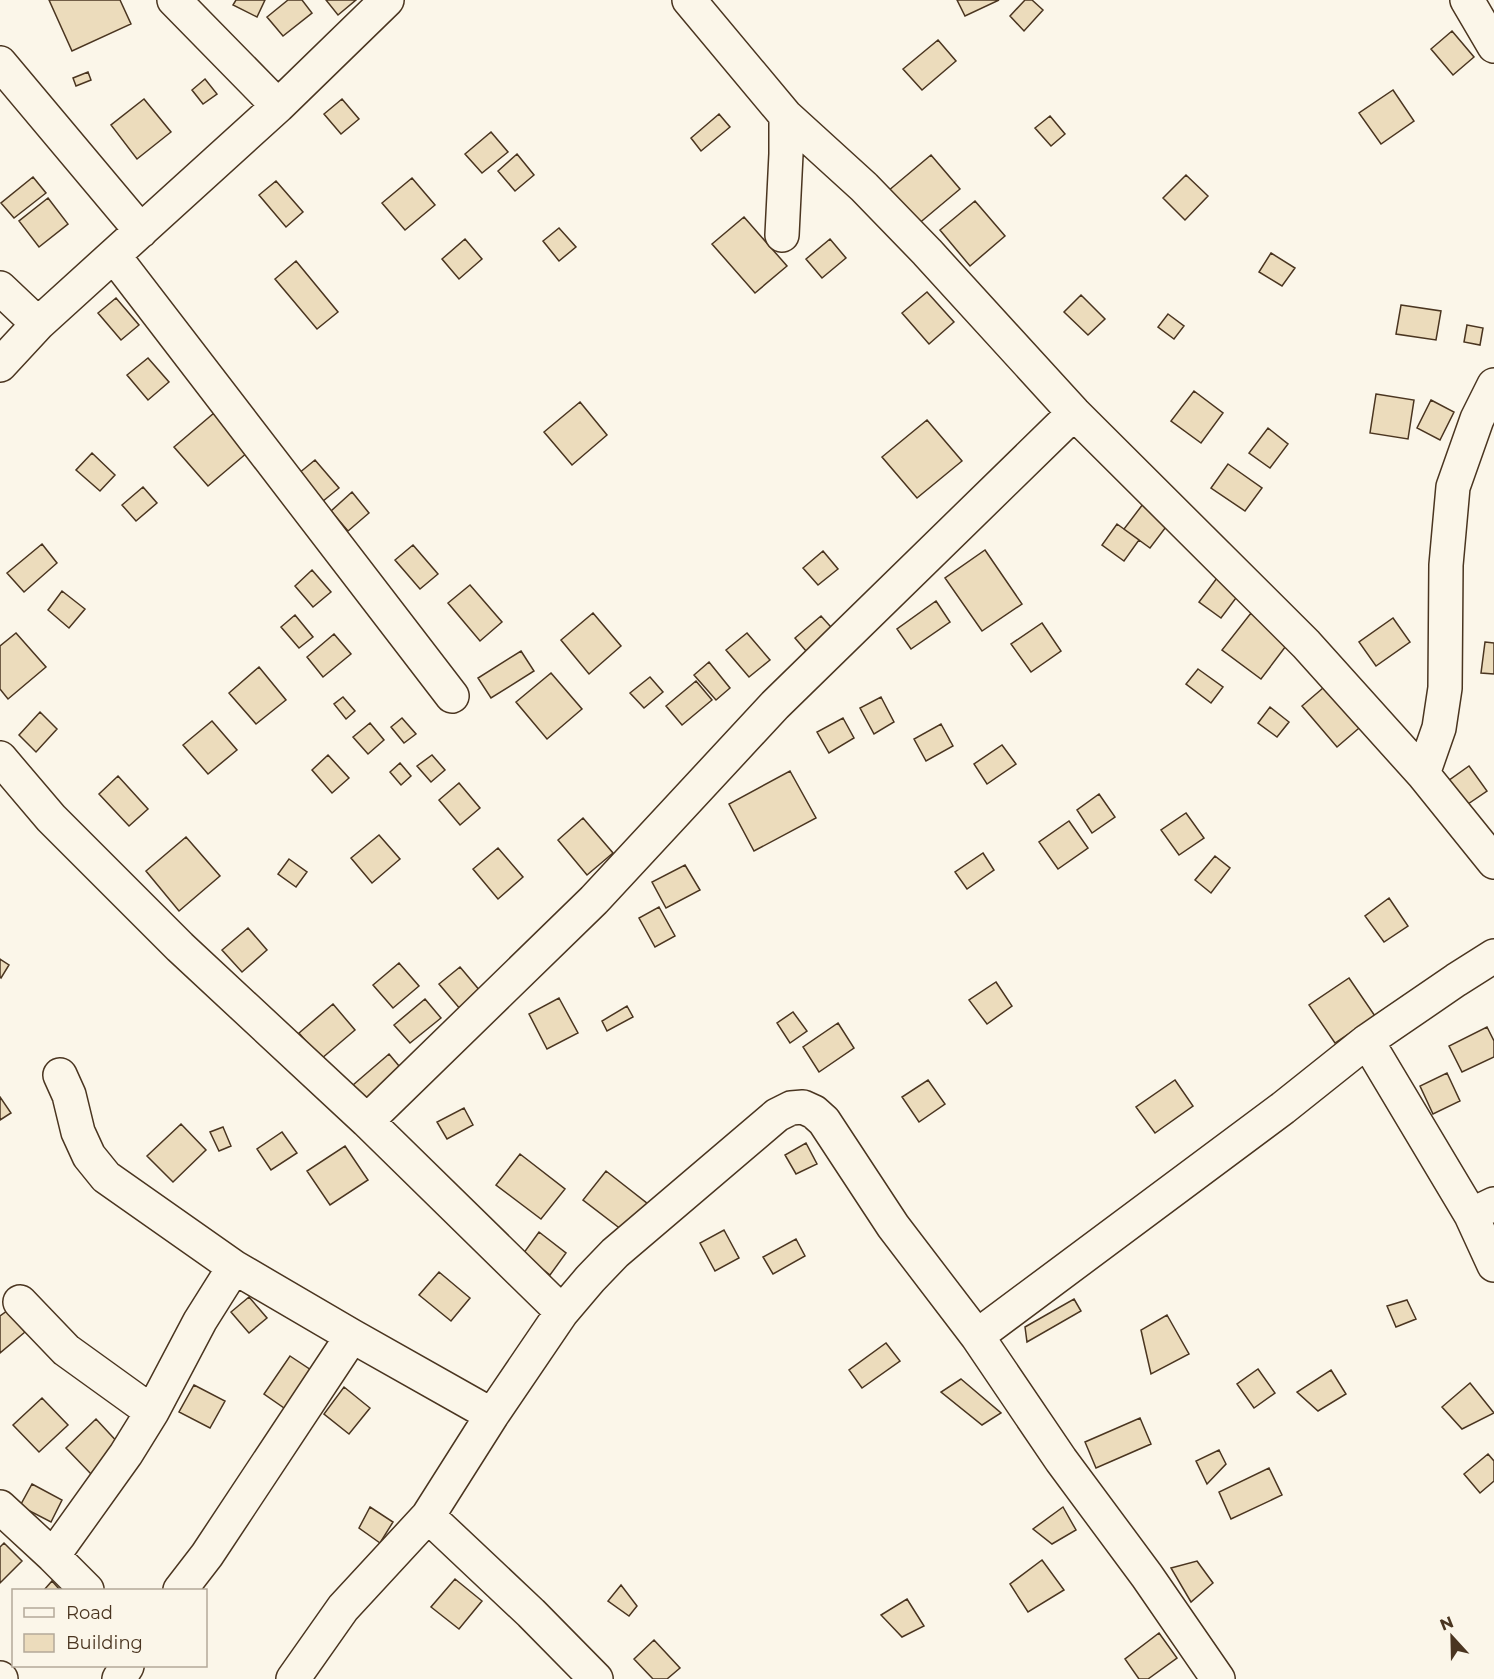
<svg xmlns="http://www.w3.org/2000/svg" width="1494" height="1679" font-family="Montserrat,sans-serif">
<rect width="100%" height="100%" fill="#fbf6e9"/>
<!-- building -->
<path fill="#ecdcbc" stroke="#4a3520" stroke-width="1.5" d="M49,0H120L131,24L72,51Z
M236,0H265L257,17L233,5Z
M288,0H302L312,13L283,36L267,17Z
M326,0H356L338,15Z
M957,0H999L965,16Z
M1025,0H1032L1043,10L1024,31L1010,16Z
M1452,31L1474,57L1453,75L1431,49Z
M938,40L956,61L922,90L903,69Z
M88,72L91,80L76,86L73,78Z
M205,79L217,94L203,104L192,90Z
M1393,90L1414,121L1381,144L1359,113Z
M144,99L171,132L137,159L111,125Z
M342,99L359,119L341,134L324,114Z
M719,114L730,127L701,151L691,138Z
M1050,116L1065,134L1051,146L1035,128Z
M491,132L508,152L482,173L465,154Z
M517,154L534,175L515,191L498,171Z
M931,155L960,189L917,225L888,191Z
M1186,175L1208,196L1185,220L1163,198Z
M33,177L46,193L14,218L1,203Z
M412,178L435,205L405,230L382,203Z
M276,181L303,212L286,227L259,195Z
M48,198L68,224L39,247L19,221Z
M975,201L1005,236L970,266L940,230Z
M744,217L787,266L755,293L712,244Z
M559,228L576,247L559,261L543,241Z
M465,239L482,259L459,279L442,259Z
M830,239L846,258L822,278L806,259Z
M1271,253L1295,268L1282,286L1259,272Z
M296,261L338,312L317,329L275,279Z
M927,292L954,322L929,344L902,313Z
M1081,295L1105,319L1088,335L1064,312Z
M116,298L139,325L121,340L98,313Z
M1401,305L1441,311L1436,340L1396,334Z
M1168,314L1184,326L1174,339L1158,327Z
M1467,325L1483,328L1480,345L1464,342Z
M148,358L169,382L148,400L127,375Z
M1194,391L1223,413L1201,443L1171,421Z
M1376,394L1414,400L1408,439L1370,433Z
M1431,400L1454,412L1440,440L1417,428Z
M580,402L607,435L572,465L544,432Z
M214,413L248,452L208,486L174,447Z
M927,420L962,461L917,498L882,457Z
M1268,428L1288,444L1270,468L1249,453Z
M92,453L115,475L100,491L76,470Z
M315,460L339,488L317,506L293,478Z
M1228,464L1262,488L1245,511L1211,488Z
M143,487L157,503L136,521L122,505Z
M352,492L369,513L348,531L331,511Z
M1143,504L1169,523L1150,548L1124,529Z
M1117,524L1139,540L1124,561L1102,545Z
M42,544L57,563L24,592L7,573Z
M413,545L438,574L420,589L395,560Z
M985,550L1022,604L982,631L945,578Z
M823,551L838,569L818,585L803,568Z
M312,570L331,592L313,607L295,586Z
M1217,578L1239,594L1221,618L1199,602Z
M470,585L502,622L480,641L448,603Z
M62,591L85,609L69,628L48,610Z
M936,601L950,622L911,649L897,629Z
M593,613L621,646L589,674L561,640Z
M1251,613L1289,642L1261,679L1222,650Z
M295,615L313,637L299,648L281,627Z
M821,616L839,636L812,658L795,638Z
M1393,618L1410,642L1376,666L1359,642Z
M1042,623L1061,651L1031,672L1011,644Z
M16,633L46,667L8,699L0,689V646Z
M747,633L770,660L749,677L726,650Z
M334,634L351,654L323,677L307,657Z
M1485,642L1494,643V674L1481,673Z
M521,651L534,671L491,698L478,678Z
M709,662L730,688L716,700L694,675Z
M259,667L286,700L256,724L229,693Z
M1198,669L1223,687L1211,703L1186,684Z
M551,673L582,709L547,739L516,702Z
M650,677L663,692L644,708L630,693Z
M696,681L712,700L682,725L666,706Z
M1330,682L1365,723L1337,747L1302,706Z
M343,697L355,711L346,719L334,704Z
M881,697L894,722L874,734L860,708Z
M1270,707L1289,722L1277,737L1258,723Z
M40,712L57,729L36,752L19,735Z
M402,718L416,734L404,743L391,727Z
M843,718L854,738L829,753L817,732Z
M212,721L237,750L208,774L183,745Z
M370,723L384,740L368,754L353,737Z
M941,724L953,746L926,761L914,739Z
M1002,745L1016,764L987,784L974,764Z
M328,755L349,778L332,793L312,770Z
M432,755L445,770L431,782L417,766Z
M400,763L411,776L401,785L390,772Z
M1469,766L1487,791L1465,806L1448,781Z
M790,771L816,818L754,851L729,804Z
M118,776L148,809L129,826L99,794Z
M459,783L480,808L460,825L439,800Z
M1099,794L1115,817L1092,833L1077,810Z
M1186,813L1204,838L1179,855L1161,830Z
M583,818L613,853L587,875L558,840Z
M1069,821L1088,848L1058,869L1039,842Z
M379,835L400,859L372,883L351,858Z
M186,837L220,876L179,911L146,871Z
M498,848L523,877L498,899L473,869Z
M983,853L994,870L967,889L955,872Z
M1215,856L1230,868L1211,893L1195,880Z
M289,859L307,872L296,887L278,874Z
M685,865L700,890L666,908L652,882Z
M1389,898L1408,926L1384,942L1365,916Z
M659,907L675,936L655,947L639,918Z
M248,928L267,950L242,972L222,950Z
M0,959L9,965L1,978L0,977Z
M399,963L419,986L393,1008L373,985Z
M460,967L481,992L461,1010L439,984Z
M1349,978L1375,1016L1335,1043L1309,1005Z
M996,982L1012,1006L987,1024L969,1000Z
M559,998L578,1033L547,1049L529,1014Z
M425,999L441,1018L410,1043L394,1025Z
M333,1004L355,1030L321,1059L299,1033Z
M627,1006L633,1017L607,1031L602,1021Z
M793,1012L807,1031L790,1043L777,1023Z
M838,1023L854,1048L819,1072L803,1047Z
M1487,1027L1494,1041V1057L1462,1072L1449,1046Z
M389,1054L404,1072L361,1108L346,1091Z
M1447,1073L1460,1101L1433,1114L1420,1086Z
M928,1080L945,1104L919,1122L902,1097Z
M1175,1080L1193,1106L1155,1133L1136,1107Z
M0,1097L11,1113L0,1120Z
M464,1108L473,1125L447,1139L437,1122Z
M181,1124L206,1150L173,1182L147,1156Z
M223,1127L231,1146L219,1151L210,1132Z
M282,1132L297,1153L271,1170L257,1149Z
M806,1143L817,1164L796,1174L785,1155Z
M345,1146L368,1180L330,1205L307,1171Z
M520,1154L565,1189L541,1219L496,1185Z
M606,1171L648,1204L626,1233L583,1200Z
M724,1230L739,1258L715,1271L700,1243Z
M539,1232L566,1253L550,1275L523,1254Z
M796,1239L805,1256L773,1274L763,1257Z
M439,1272L470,1298L451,1321L419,1295Z
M249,1297L267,1318L249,1333L231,1312Z
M1074,1299L1081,1311L1027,1342L1025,1327Z
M1407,1300L1416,1319L1396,1327L1387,1306Z
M7,1311L25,1332L0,1353V1316Z
M1167,1315L1189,1354L1151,1374L1141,1330Z
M886,1343L900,1361L862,1388L849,1370Z
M290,1356L314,1372L287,1410L264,1394Z
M1258,1369L1275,1393L1254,1408L1237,1384Z
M1331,1370L1346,1394L1318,1411L1297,1392Z
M961,1379L1001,1413L982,1425L941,1392Z
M1470,1383L1494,1413L1462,1429L1442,1407Z
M194,1385L225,1401L210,1428L179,1412Z
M344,1387L370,1408L349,1434L324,1414Z
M42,1398L68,1425L39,1452L13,1425Z
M1140,1418L1151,1444L1096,1468L1085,1442Z
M96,1419L121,1446L91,1474L66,1448Z
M1219,1450L1226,1464L1207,1484L1196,1461Z
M1488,1454L1494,1461V1481L1480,1493L1464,1474Z
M1269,1468L1282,1495L1231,1519L1219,1492Z
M32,1484L62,1500L51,1522L20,1506Z
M370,1507L393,1522L380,1543L359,1528Z
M1063,1507L1076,1530L1052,1544L1033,1529Z
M4,1543L22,1561L0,1583V1547Z
M1042,1560L1064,1590L1028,1612L1010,1584Z
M1197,1561L1213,1583L1191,1602L1171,1568Z
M455,1579L482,1601L459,1629L431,1607Z
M52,1581L60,1590H44Z
M621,1585L637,1606L629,1616L608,1601Z
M907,1599L924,1626L902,1637L881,1615Z
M1159,1633L1177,1658L1148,1679H1139L1125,1659Z
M654,1640L680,1668L667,1679H653L634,1659Z"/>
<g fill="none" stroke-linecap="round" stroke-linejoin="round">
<defs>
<path id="minor" d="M174,0L278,106
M689,0L786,116L864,187L927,252L1074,413L1306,644L1423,774L1494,862
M1467,0L1494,46
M0,63L141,231
M782,235L786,154V116
M114,256L452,696
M0,288L38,324
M0,365L38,324L278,106L387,0
M0,758L51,818L180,947L367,1121L562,1312
M1423,774L1439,728L1445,688L1446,565L1453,487L1477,419L1494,385
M1367,1041L1471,1215L1494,1204
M60,1075L69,1095L78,1132L89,1156L106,1177L234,1267L352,1336L492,1415
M367,1121L594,900L775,705L1074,413
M1471,1215L1494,1265
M20,1302L66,1350L152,1412
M977,1336L1283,1108L1367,1041L1456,980L1494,956
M0,1507L53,1556L87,1590
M428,1516L531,1613L596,1679
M53,1556L126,1454L152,1412L200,1321L234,1267
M180,1590L207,1555L352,1336
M0,1678L1,1679
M119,1679L127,1666
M293,1679L343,1608L428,1516L492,1415L562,1312L590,1279L615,1253L777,1115L791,1108L803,1107L814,1112L824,1121L893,1226L977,1336L1061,1460L1147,1576L1218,1679"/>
</defs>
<!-- minor casing -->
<use href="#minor" stroke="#4a3520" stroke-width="36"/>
<!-- minor -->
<use href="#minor" stroke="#fbf6e9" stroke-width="33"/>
</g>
<!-- legend -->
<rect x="12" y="1589" width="195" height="78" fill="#fbf6e9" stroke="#b4a999" stroke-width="1.5"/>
<rect x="24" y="1608" width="30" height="9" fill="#fbf6e9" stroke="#b4a999" stroke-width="1.5"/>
<text x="66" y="1619" font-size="18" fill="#4a3520">Road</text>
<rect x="24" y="1634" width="30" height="18" fill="#ecdcbc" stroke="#b4a999" stroke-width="1.5"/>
<text x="66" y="1649" font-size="18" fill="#4a3520">Building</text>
<!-- north arrow -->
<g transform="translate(1452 1637) rotate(338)" stroke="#fbf6e9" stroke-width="4.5" paint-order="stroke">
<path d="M0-4.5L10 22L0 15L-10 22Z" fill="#4a3520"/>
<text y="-9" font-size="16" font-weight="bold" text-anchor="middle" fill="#4a3520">N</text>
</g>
</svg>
